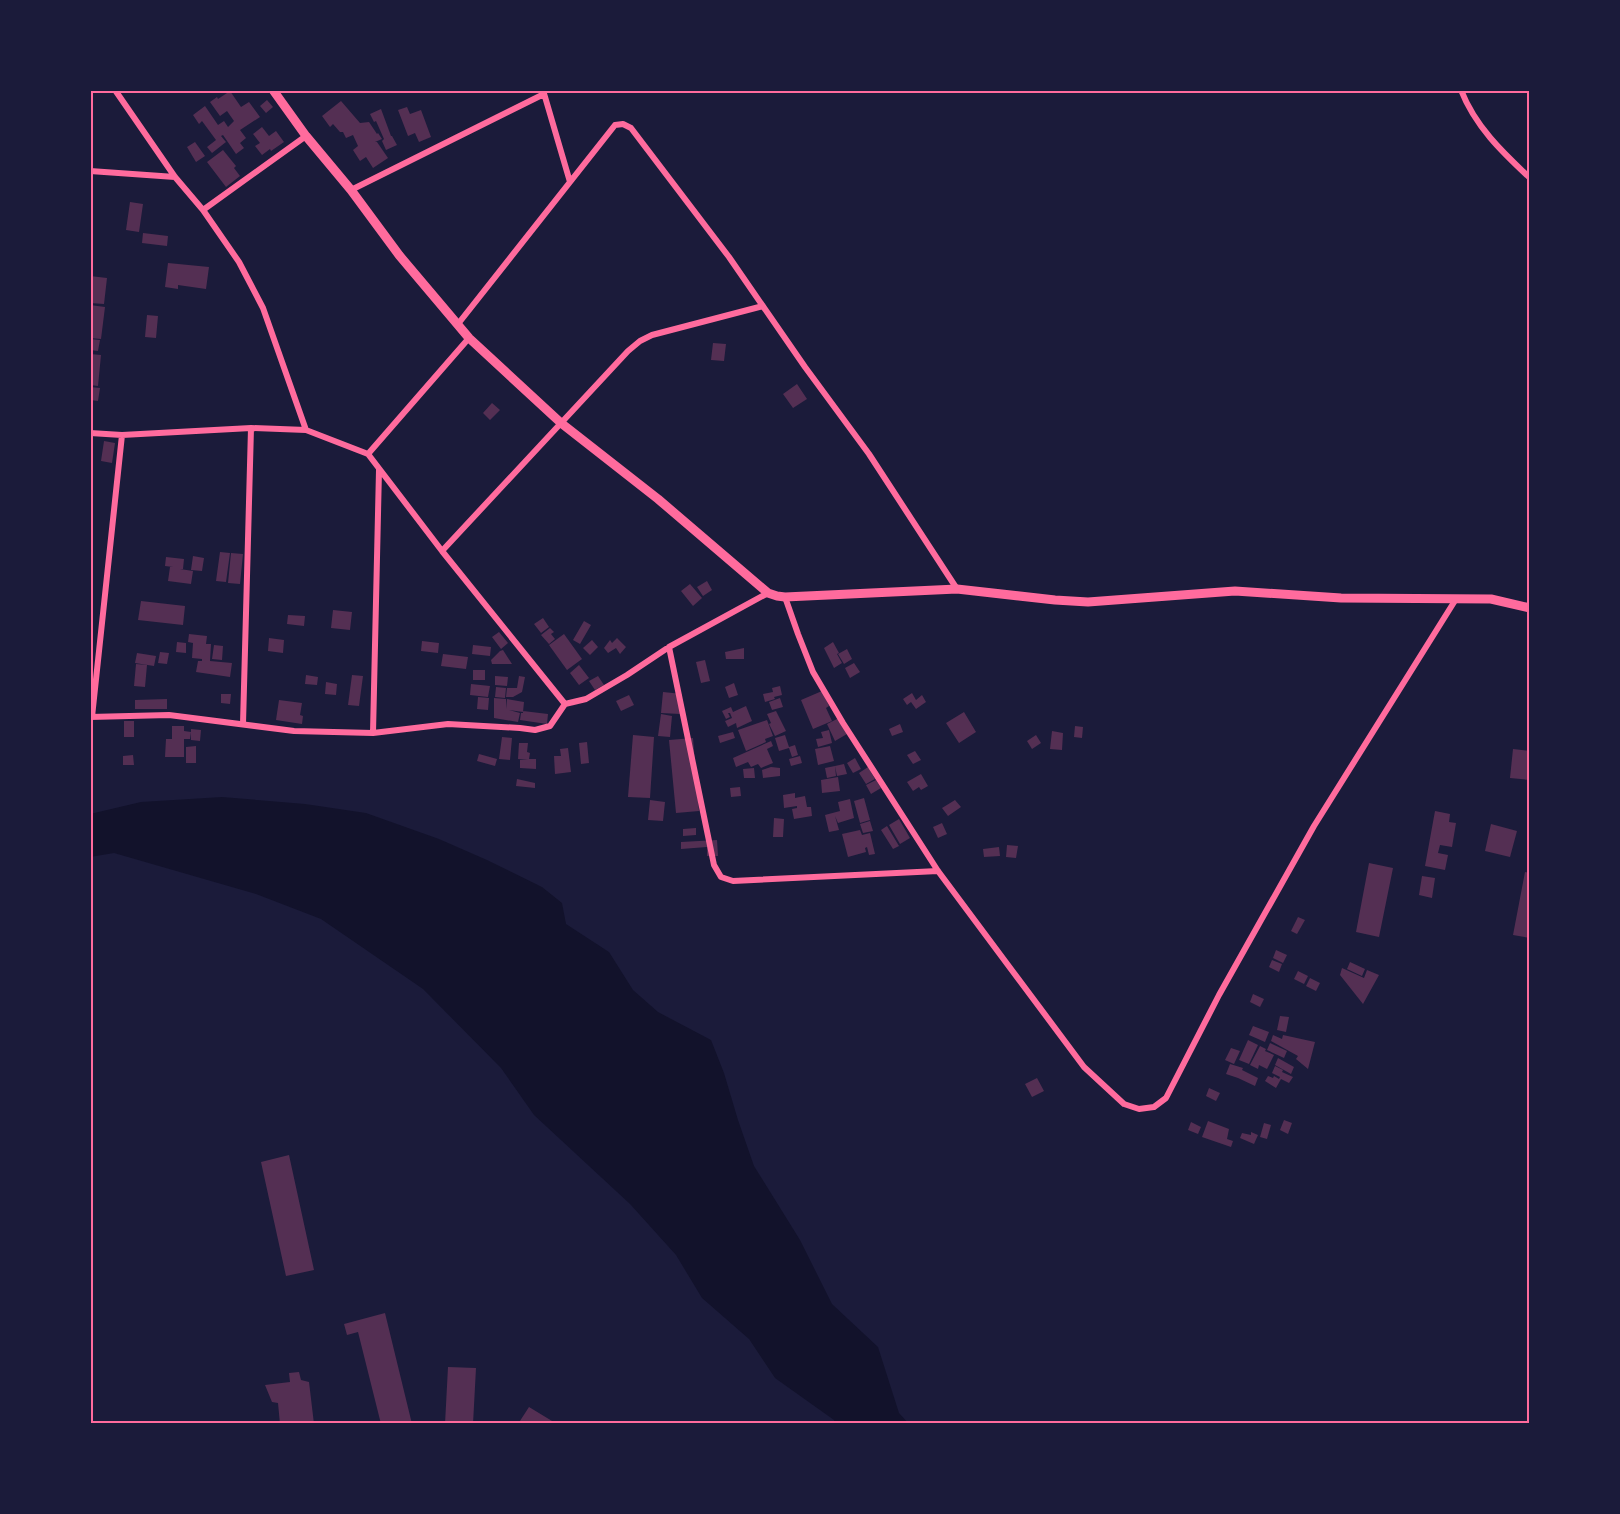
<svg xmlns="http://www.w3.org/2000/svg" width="1620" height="1514" font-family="Arial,sans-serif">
<rect width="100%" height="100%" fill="#1b1b3a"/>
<!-- water -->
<path fill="#12122b" d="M222,797L305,804L366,813L439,839L487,860L542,887L562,903L566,924L609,952L633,990L658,1012L711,1040L724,1073L738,1120L754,1166L800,1240L832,1304L878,1347L899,1413L909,1424H834V1420L775,1378L749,1339L702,1298L676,1255L630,1204L534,1115L501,1068L423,989L321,919L256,894L114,853L90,857V814L141,802Z"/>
<!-- building -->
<path fill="#542f53" d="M230,91L241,107L249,102L260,117L240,130L246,138L240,143L244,148L236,154L223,135L221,136L226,142L212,153L207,147L216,140L202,121L199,124L193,115L205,106L218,125L224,121L228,127L234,121L227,111L220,116L210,102L217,97L218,99Z
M267,100L273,107L266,113L260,106Z
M341,101L360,123L369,122L377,134L378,133L382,139L375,142H377L388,158L373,168L366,157L360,161L353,150L358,146L353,135L346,138L343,132H340L333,124L330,127L322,116Z
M407,107L410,114L421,110L431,137L419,142L415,133L408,136L398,110Z
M381,109L391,136H392L397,145L386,150L382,141L384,139L376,121L374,122L370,114Z
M262,127L269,136L276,131L284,142L271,151L270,149L262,155L255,146L260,143L253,134Z
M195,142L205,156L196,162L187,147Z
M223,150L236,166L234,168L240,176L226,187L207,162Z
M130,202L143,204L139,232L126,230Z
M143,233L168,236L167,246L142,243Z
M168,263L209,267L206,289L178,285V289L165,287Z
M90,276L107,278L104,304L90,303Z
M90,305L105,307L101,339L90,338Z
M147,315L158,316L156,338L145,337Z
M90,339L100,340L98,351L90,350Z
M713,343L726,344L724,361L711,360Z
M90,354L101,355L98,386L90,385Z
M797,384L807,399L793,408L783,394Z
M90,387L100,388L98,401L90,400Z
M492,403L500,410L490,420L483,413Z
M104,441L115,443L112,463L101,461Z
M220,552L230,553L226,582L216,581Z
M231,553L243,554L240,584L228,583Z
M193,556L204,558L202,571L191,570Z
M166,557L184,559L183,569H180L193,571L191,584L168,581L170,567H173L165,566Z
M707,581L712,590L703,596L697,587Z
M690,584L702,598L693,606L681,591Z
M141,601L185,606L183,625L138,620Z
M333,610L352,612L350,630L331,628Z
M288,615L305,616L304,626L287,624Z
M543,618L549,627L541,633L534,624Z
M584,621L591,625L580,644L573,640Z
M550,628L554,632L551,634L555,639L549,644L541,635Z
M499,632L508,643L501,649L492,637Z
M189,634L207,636L206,644H211L210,661L232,663L230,677L196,672L198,661H202V659L192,658L193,643L188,642Z
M564,634L582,659L567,670L549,645Z
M269,638L284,640L283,653L268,651Z
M617,638L626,647L620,654L616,648L608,653L604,648L610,640L612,643Z
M592,640L598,647L590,655L583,648Z
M422,641L439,643L438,653L421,651Z
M177,642L186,643V653L176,652Z
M833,642L839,653L837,654L842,663L834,668L824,648Z
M214,645L223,646L222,660L212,659Z
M473,645L491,647L490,656L472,654Z
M744,648V659H726L725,652Z
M847,649L852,659L844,664L838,654Z
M503,650L512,664H492L491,660L500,651Z
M160,652L169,653L167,664L158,663Z
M137,653L156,656L154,666L135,663Z
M443,654L468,657L466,669L441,666Z
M705,660L710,681L701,683L696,662Z
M854,663L860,672L850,678L845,668Z
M136,664L147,665L145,687L134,686Z
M579,665L589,678L579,685L570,673Z
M473,670H485V680H473Z
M306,675L318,677L317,685L305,684Z
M352,675L363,676L359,706L348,705Z
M495,676L508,677L507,686L495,685Z
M519,676L525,677L522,692L513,697H506L507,688H517Z
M598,676L604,685L595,690L589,681Z
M326,682L337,684L336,695L325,694Z
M734,683L738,695L729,698L725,687Z
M471,684L490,686L488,697L470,695Z
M780,686L782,695L774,697L775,699L765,702L763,694L773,692L772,688Z
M496,687L506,688L505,698L495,697Z
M822,691L829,706L826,708L832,721L813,729L801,700Z
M663,692L682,694L680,714L661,713Z
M912,693L916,700L922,695L926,702L916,709L911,702L907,705L903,699Z
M221,694H231L230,704L221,703Z
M629,695L634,705L621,711L616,701Z
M478,697L489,698L488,710L477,709Z
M494,698L506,699V709L507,699L524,702L523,712L509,710L520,713L518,722L494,718Z
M780,698L783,707L772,710L769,702Z
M167,699V709H135V700Z
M279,700L302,703L300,715L303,716L302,724L276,720Z
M746,706L752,721L737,728L736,723L728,727L725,721L732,718L730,713H728L730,717L726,719L722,711L731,707L733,712Z
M523,711L548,714L547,724L520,720L521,713H523Z
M776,711L786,731L775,736L769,724L771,723L767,714Z
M964,712L976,732L959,743L946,723Z
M661,714L672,716L670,737L658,736Z
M839,718L847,734L835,741L827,724Z
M767,720L773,736L765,739L766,742L746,751L738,730Z
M124,721H134V737H124Z
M900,724L903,732L892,736L889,729Z
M172,726H184V731L191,732L190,739H184V757H165L166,739H172Z
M1075,726L1083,727L1082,738L1074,737Z
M191,729L201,730L200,741L191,740Z
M829,730L832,743L818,747L816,739L823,738L821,732Z
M1052,731L1063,733L1062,750L1050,749Z
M733,732L735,738L720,743L718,736Z
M633,735L654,737L650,798L628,797Z
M785,735L789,747L795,745L798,755L792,757L789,748L779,751L775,738Z
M1036,735L1041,743L1032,749L1027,741Z
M502,737L512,738L510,760L499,759Z
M693,738L699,811L676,813L669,740Z
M771,741L773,746L767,749L773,763L761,768L758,764L751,767L748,762L736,767L733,758Z
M587,742L589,763L581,764L579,743Z
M519,743H528L527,752L530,753L529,759H536V769L520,768V760H528L518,759Z
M196,746V763H186V747Z
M830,746L834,761L818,765L815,749Z
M568,748L571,772L555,774L554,756H561L560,749Z
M1513,749L1530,751V780L1510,778Z
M915,751L921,760L913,764L907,755Z
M479,754L497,759L495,766L477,761Z
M133,755L134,765H123V756Z
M800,756L802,763L791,766L789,759Z
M855,758L861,769L853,773L847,763Z
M844,764L847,774L837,776L835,766Z
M835,766L836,776L827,778L825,768Z
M771,767L780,768V776L763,778L762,770Z
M868,767L875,779L866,784L859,773Z
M754,768L755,778H744L743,769Z
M921,774L928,786L921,790L919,787L913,791L907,782Z
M838,777L840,791L822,793L821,780Z
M517,779L535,783V788L516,786Z
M876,780L881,788L871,794L866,785Z
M740,787L741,796L731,797L730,788Z
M795,793V798L805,796L807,807H811L812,816L794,819L792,809L797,808V806L784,808L783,795Z
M864,798L870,820L860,823L854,801Z
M850,799L854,818L838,823L835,816L839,830L829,832L825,815L840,811L838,802Z
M650,800L665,802L663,821L648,820Z
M955,800L961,807L948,816L942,808Z
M1435,811L1450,814L1449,822L1456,823L1452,847L1440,845L1438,853L1448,855L1445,870L1425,866Z
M774,818L784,819L783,837H773Z
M899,819L910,838L900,844L889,825Z
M870,821L873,831L863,833L860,824Z
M942,823L947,834L938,838L933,827Z
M1491,824L1517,831L1510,857L1485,851Z
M887,826L899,846L893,849L881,830Z
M696,828V835L683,836V829Z
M860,830L862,835L870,833L875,854L869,855L867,847L865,848L866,852L848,857L842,834Z
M717,840L718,856H707V847L681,849V842Z
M1007,845L1018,846L1016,858L1006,857Z
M999,847L1000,856L984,857L983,849Z
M1369,863L1393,868L1379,937L1356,932Z
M1525,872L1530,873V938L1513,935Z
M1422,876L1435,878L1432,898L1419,895Z
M1298,917L1305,920L1297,934L1291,931Z
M1276,950L1287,955L1283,963L1273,958Z
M1272,960L1282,964L1279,972L1269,967Z
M1350,962L1365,969L1362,976L1347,969Z
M1342,968L1364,978L1367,970L1379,975L1363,1004L1340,975Z
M1298,971L1308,976L1304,984L1294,979Z
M1310,978L1320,983L1316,991L1306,986Z
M1253,994L1264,999L1260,1007L1250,1002Z
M1280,1016L1289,1017L1286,1032L1277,1030Z
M1253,1026L1269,1032L1265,1042L1249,1035Z
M1273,1035L1282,1039L1283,1035L1315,1042L1308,1069L1296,1059L1298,1056L1271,1041Z
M1248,1040L1258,1045L1249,1064L1239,1060Z
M1270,1043L1287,1051L1284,1058L1267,1050Z
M1260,1046L1266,1049L1265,1051L1274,1055L1267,1069L1259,1065L1258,1069L1250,1065Z
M1231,1048L1240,1051L1234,1064L1225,1060Z
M1278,1058L1294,1067L1291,1074L1275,1065Z
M1230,1064L1243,1068L1242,1070L1258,1078L1255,1086L1238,1078L1226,1074Z
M1275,1066L1283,1070L1282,1072L1293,1077L1289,1083L1281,1079L1276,1088L1265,1081L1268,1076L1273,1078L1274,1076L1279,1079L1280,1077L1272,1073Z
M1037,1078L1044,1091L1032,1097L1025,1084Z
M1209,1088L1220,1093L1216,1101L1206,1096Z
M1284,1120L1292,1123L1288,1134L1280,1130Z
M1208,1121L1229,1129L1227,1139L1233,1141L1231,1147L1202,1137Z
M1191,1122L1201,1127L1198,1134L1188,1130Z
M1264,1123L1271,1125L1267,1139L1260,1137Z
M1251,1132L1258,1135L1254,1144L1240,1138L1242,1133L1251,1135Z
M289,1155L314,1270L286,1276L261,1162Z
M385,1313L412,1424H381L358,1332L347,1335L344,1324Z
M448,1367L476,1368L473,1424H445Z
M299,1372L301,1380L309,1382L314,1424H280L278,1403L272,1402L265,1385L290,1382L289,1373Z
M529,1407L557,1424H518Z"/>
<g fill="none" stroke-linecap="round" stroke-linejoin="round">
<!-- minor -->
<path stroke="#ff6b9d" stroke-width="6" d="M115,90L175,177L203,210L239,262L263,308L306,430
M543,90L570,182
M1461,90C1475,126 1502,152 1530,178
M90,171L175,177
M351,190L544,94
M203,210L306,136
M458,324L615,125L623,124L631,128L729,257L805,367L869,454L957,589
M90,433L122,435L251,428L306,430L368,454L442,551L565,704
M368,454L469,338
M442,551L628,351L640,341L652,335L763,306
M785,597L798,634L813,672L843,723L938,871L1084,1067L1124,1104L1139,1109L1154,1107L1166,1098L1219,995L1314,826L1456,599
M669,647L714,865L721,877L733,881L938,871
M90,717L169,715L294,731L373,733L448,724L520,728L535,730L550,726L565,704L586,699L627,675L669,647L768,593
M92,717L122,435
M243,724L251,428
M373,733L379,470"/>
<!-- tertiary -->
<path stroke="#ff6b9d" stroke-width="9" d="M273,90L306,136L351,190L399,255L469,338L561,423L658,499L768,593L777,596L785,597L957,589L1055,600L1088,602L1235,591L1341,598L1491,599L1530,608"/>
</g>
<!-- border -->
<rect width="1620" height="1514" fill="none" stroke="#1b1b3a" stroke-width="183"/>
<rect x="92" y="92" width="1436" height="1330" fill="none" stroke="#ff6b9d" stroke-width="2"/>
</svg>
